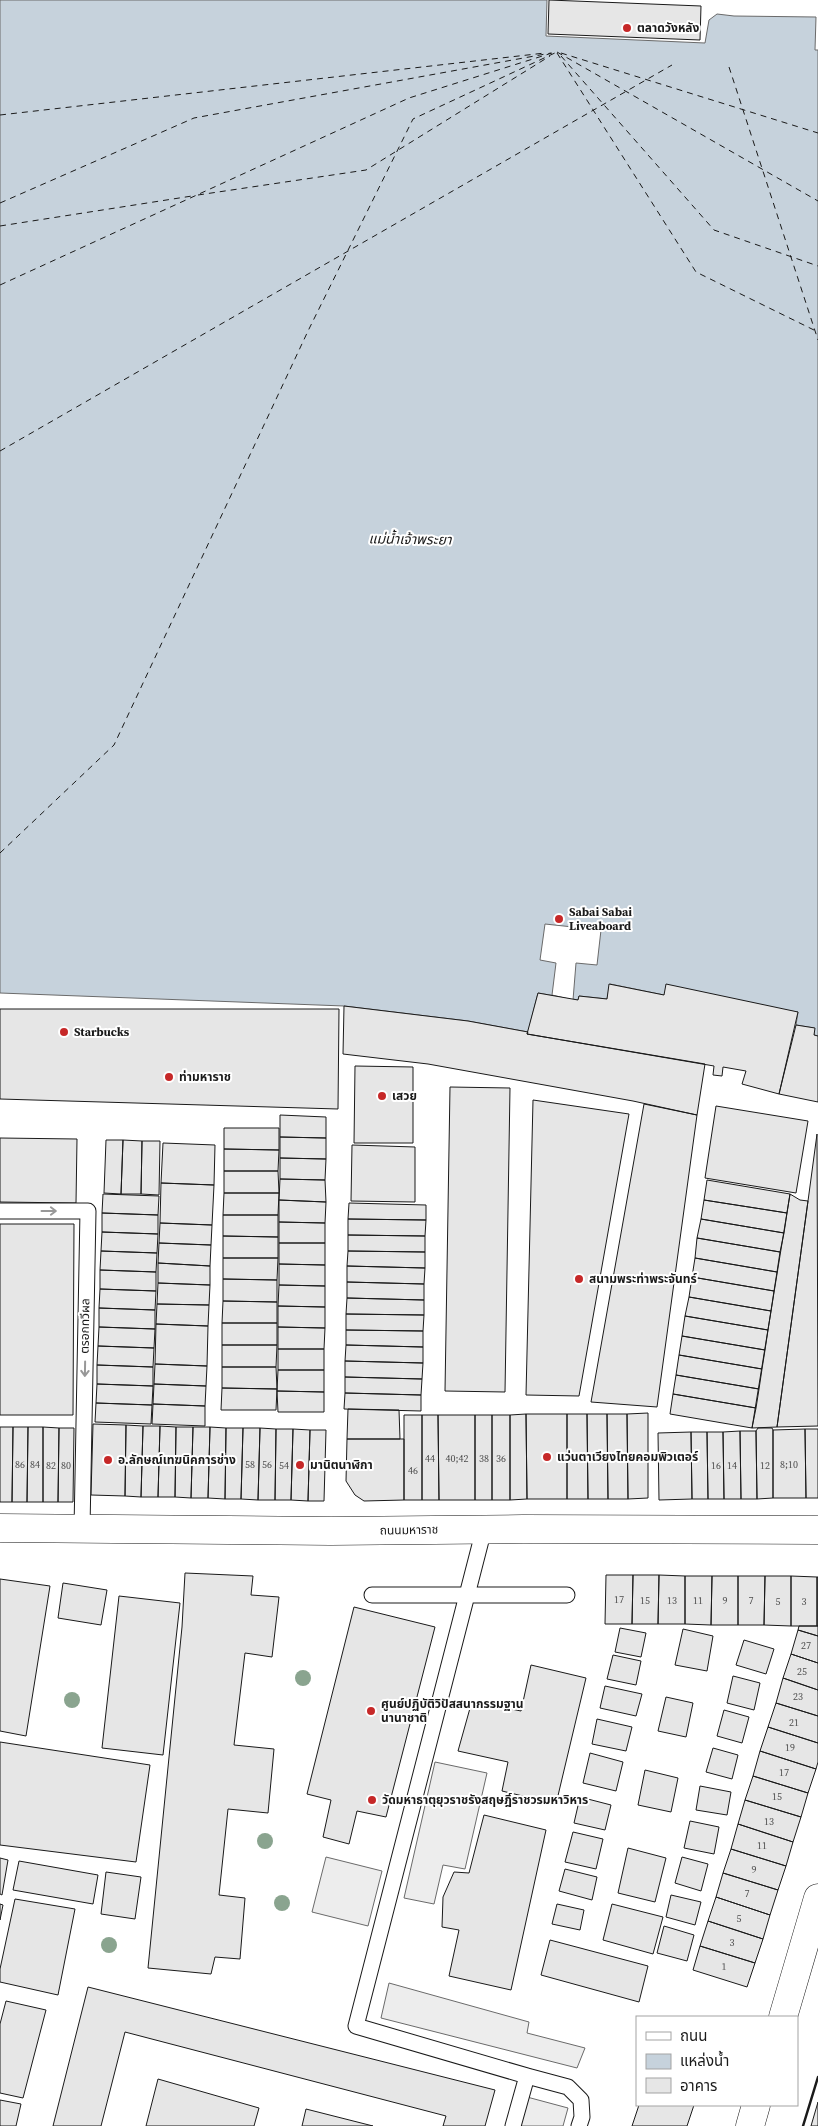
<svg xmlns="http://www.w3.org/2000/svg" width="818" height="2126" font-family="'Source Serif 4','Noto Sans Thai',serif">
<rect width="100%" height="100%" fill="#fff"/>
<!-- parking -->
<path fill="#ededed" stroke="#6a6a6a" d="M435,1762L487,1773L465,1869L443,1865L434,1904L404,1898Z
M326,1857L382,1871L368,1926L312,1912Z
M389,1983L529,2022L527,2033L585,2048L577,2068L381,2018Z
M527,2097L568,2108L563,2126H519Z"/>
<!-- water -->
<path fill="#c6d2dc" stroke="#6a6a6a" d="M0,0H547L546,36L705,43L709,20L717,14L734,16L816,17L815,50H818V1036L814,1035V1028L796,1025L798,1012L664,995L610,984L607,999L579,996L578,1000L538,993L528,1032L468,1021L344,1006L0,993Z"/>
<!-- pier -->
<path fill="#fff" stroke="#6a6a6a" d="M545,924L601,930L597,965L576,963L573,1000L552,995L556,963L540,960Z"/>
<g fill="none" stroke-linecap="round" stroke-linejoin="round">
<!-- ferry -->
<path stroke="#1a1a1a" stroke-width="1" stroke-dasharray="6 5" stroke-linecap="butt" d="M557,52L818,201
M557,53L696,272L818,332
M561,53L818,133
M561,56L714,230L818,266
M729,67L818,340
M0,115L545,53
M198,195L366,170L550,56
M0,203L194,118L551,53
M0,226L192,196
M0,285L409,98L552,53
M0,451L672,65
M0,853L114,745L308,331L413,119L557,52"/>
</g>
<!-- building -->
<path fill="#e6e6e6" stroke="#1a1a1a" d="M549,0L701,6L700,40L548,34Z
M609,984L664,995L666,984L798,1012L779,1094L742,1084L746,1071L723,1067L722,1076L713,1075L714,1066L527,1034L538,993L578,1000L579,996L607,999Z
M344,1006L468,1021L528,1032L527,1034L705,1064L697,1115L633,1101L428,1064L343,1054Z
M0,1009H339L338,1109L0,1099Z
M796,1025L815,1028L814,1035L818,1036V1102L779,1094Z
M355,1066L413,1067V1143H354Z
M450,1087L510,1088L505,1392L445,1391Z
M533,1100L629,1114L579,1396L526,1395Z
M644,1104L697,1115L657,1407L591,1402Z
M716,1106L808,1121L796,1193L705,1178Z
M280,1115L326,1117V1138L280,1137Z
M224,1128H279V1150L224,1149Z
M817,1134L818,1426L777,1427L808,1201Z
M280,1137L326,1138V1159L280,1158Z
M0,1138L77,1139L76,1203L0,1202Z
M106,1140H123L121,1194L104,1193Z
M123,1140L142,1141L141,1194H121Z
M142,1141H160L159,1195L141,1194Z
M163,1143L215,1145L214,1185L161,1183Z
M352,1145L415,1147V1202L351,1201Z
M224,1149L279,1150L278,1171H224Z
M280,1158L326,1159L325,1180L280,1179Z
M224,1171H278L279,1193H224Z
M280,1179L325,1180L326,1202L279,1200Z
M707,1180L790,1194L787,1213L704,1200Z
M161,1183L214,1185L212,1225L160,1223Z
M224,1193H279L278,1215H223Z
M103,1194L159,1196L158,1215L102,1213Z
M790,1194L800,1200L808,1201L777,1427L752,1428Z
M279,1200L326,1202L325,1223L279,1222Z
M704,1200L787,1213L784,1233L701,1219Z
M349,1203L426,1205V1220L348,1219Z
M102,1213L158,1215V1234L102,1232Z
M223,1215H278V1237L223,1236Z
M348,1219L426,1220L425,1236L348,1235Z
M701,1219L784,1233L780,1252L697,1238Z
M279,1222L325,1223V1243H279Z
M160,1223L212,1225L211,1245L159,1243Z
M0,1224H74L73,1415H0Z
M102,1232L158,1234L157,1253L101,1251Z
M348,1235L425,1236V1252L348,1251Z
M223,1236L278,1237V1258H223Z
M697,1238L780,1252L777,1272L695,1258Z
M159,1243L211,1245L210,1266L158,1263Z
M279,1243H325V1265L279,1264Z
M101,1251L157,1253L156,1272L100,1270Z
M348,1251L425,1252V1268L347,1266Z
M223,1258H278L277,1280L223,1279Z
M695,1258L777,1272L774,1291L692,1277Z
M158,1263L210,1266V1285L158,1283Z
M279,1264L325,1265V1286L279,1285Z
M347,1266L425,1268L424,1284L347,1282Z
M100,1270L156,1272V1291L100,1289Z
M692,1277L774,1291L771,1311L689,1297Z
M223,1279L277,1280V1302L223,1301Z
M347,1282L424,1284V1300L347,1298Z
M158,1283L210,1285L209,1305L157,1304Z
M279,1285L325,1286V1307L278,1306Z
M100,1289L156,1291L155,1310L99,1308Z
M689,1297L771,1311L768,1330L685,1316Z
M347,1298L424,1300V1315L346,1314Z
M223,1301L277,1302V1323H222Z
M157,1304L209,1305L208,1326L156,1324Z
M278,1306L325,1307V1328L278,1327Z
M99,1308L155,1310V1329L99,1327Z
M346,1314L424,1315L423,1331L346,1330Z
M685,1316L768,1330L765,1350L682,1336Z
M222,1323H277V1345H222Z
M156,1324L208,1326L207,1366L155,1364Z
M99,1327L155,1329L154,1348L98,1346Z
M278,1327L325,1328L324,1349H278Z
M346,1330L423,1331V1347L346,1345Z
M682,1336L765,1350L762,1369L679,1355Z
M222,1345H277L276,1367H222Z
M346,1345L423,1347V1363L345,1361Z
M98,1346L154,1348L153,1367L97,1365Z
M278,1349H324V1370H278Z
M679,1355L762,1369L759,1389L676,1375Z
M345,1361L423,1363L422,1379L345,1377Z
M155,1364L207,1366L206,1386L154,1384Z
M97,1365L153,1367V1386L97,1384Z
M222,1367H276L277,1389L222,1388Z
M278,1370H324V1392L277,1391Z
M676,1375L759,1389L756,1408L673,1394Z
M345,1377L422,1379L421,1395L345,1393Z
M97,1384L153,1386L152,1405L96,1403Z
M154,1384L206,1386L205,1406L153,1404Z
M222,1388L277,1389L276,1410H221Z
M277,1391L324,1392V1412H278Z
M345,1393L421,1395V1411L344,1409Z
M673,1394L756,1408L752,1428L670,1414Z
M96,1403L152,1405L151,1424L95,1422Z
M153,1404L205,1406V1426L152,1424Z
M348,1409L399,1410L400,1439H347Z
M648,1413V1498L628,1499L627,1414Z
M526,1414L527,1499L510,1500V1415Z
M526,1414H567V1499H527Z
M567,1414H587L588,1499H567Z
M587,1414H607L608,1499H588Z
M607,1414H627L628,1499H608Z
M404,1415H422V1500H404Z
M422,1415H438L439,1500H422Z
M438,1415H475V1500H439Z
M475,1415H492V1500H475Z
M492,1415H510V1500H492Z
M93,1424L126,1425L125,1496L91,1495Z
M126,1425L143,1426L141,1497L125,1496Z
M143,1426H160L158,1497H141Z
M160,1426L176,1427L175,1497H158Z
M0,1427H13L12,1502H0Z
M13,1427H28L27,1502H12Z
M28,1427H43V1502H27Z
M43,1427L59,1428L58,1502H43Z
M176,1427H193L191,1498L175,1497Z
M193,1427H210L208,1498H191Z
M210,1427L226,1428L225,1499L208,1498Z
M59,1428H74L73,1502H58Z
M226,1428H243L241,1499H225Z
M243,1428H260L258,1500L241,1499Z
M260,1428L276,1429L275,1500H258Z
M758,1428H772L773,1430V1498L757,1499L756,1431Z
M276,1429H293L291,1500H275Z
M293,1429L310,1430L308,1501L291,1500Z
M805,1429L806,1498H773V1430Z
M805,1429H818V1498H806Z
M310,1430H326L324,1501H308Z
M740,1431L741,1499H724L723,1432Z
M740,1431H756L757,1499H741Z
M691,1432L692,1499L659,1500L658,1433Z
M691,1432H707L708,1499H692Z
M707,1432H723L724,1499H708Z
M347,1439H404V1500L364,1501L355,1495L346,1481Z
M185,1573L253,1576L251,1595L279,1597L272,1657L245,1653L234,1745L274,1749L268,1813L228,1809L219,1895L245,1898L240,1959L215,1957L211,1974L148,1968L182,1627Z
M606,1575H633L632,1624H605Z
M633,1575H659L658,1624H632Z
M659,1575L685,1576V1624H658Z
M685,1576H712L711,1625L685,1624Z
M712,1576H738V1625H711Z
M738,1576H765L764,1625H738Z
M765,1576H791V1626L764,1625Z
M791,1576L817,1577V1626H791Z
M817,1577H818V1626H817Z
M0,1579L50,1586L26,1736L0,1731Z
M63,1583L107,1590L101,1625L58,1618Z
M119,1596L180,1603L163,1755L102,1748Z
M354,1607L435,1627L386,1817L357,1811L349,1844L323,1837L331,1800L307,1794Z
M799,1626H818V1636L798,1630Z
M620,1628L646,1633L641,1657L615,1652Z
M683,1629L713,1636L707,1671L675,1665Z
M798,1630L818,1636V1663L791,1654Z
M744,1640L774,1649L766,1674L736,1665Z
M791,1654L818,1663V1690L783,1678Z
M613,1655L641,1661L636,1685L607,1679Z
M531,1665L586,1678L556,1804L502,1791L508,1762L458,1751L472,1701L521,1711Z
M733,1676L760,1683L754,1710L727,1703Z
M783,1678L818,1690V1716L776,1703Z
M605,1686L642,1694L636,1716L600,1708Z
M666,1697L693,1703L686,1737L658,1731Z
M776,1703L818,1716V1743L768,1727Z
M724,1710L749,1717L742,1743L717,1736Z
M597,1719L632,1727L626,1751L592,1744Z
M768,1727L818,1743V1762L816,1769L760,1751Z
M0,1742L150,1765L136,1862L0,1845Z
M713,1748L738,1755L732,1779L706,1772Z
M760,1751L816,1769L808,1793L753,1776Z
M590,1753L623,1762L616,1791L583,1783Z
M645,1770L678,1778L671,1812L638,1805Z
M753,1776L808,1793L801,1817L745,1800Z
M700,1786L731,1792L727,1815L696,1810Z
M580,1797L611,1805L605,1830L574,1823Z
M745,1800L801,1817L793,1842L738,1824Z
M484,1815L546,1830L511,1990L449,1976L459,1930L442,1927L443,1897L454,1872L469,1873Z
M690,1821L719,1827L714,1854L684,1848Z
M738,1824L793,1842L786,1866L731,1849Z
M573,1832L603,1839L596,1869L565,1862Z
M628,1848L666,1858L655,1902L618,1893Z
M731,1849L786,1866L778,1890L723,1873Z
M682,1857L708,1864L701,1891L675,1883Z
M0,1858L8,1860L2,1895L0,1894Z
M19,1861L98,1875L93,1904L13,1890Z
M565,1869L597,1877L592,1900L559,1891Z
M106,1872L141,1877L135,1919L101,1914Z
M723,1873L778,1890L770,1915L716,1897Z
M671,1895L701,1902L695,1925L666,1917Z
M716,1897L770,1915L763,1939L708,1921Z
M15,1899L75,1909L58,1995L0,1982V1969Z
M0,1904L3,1905L0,1920Z
M557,1904L584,1910L580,1930L552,1924Z
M612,1904L663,1917L653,1954L603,1940Z
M708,1921L763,1939L755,1963L700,1946Z
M664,1926L694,1935L687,1961L657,1953Z
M550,1940L648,1966L639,2002L541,1975Z
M700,1946L755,1963L747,1987L693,1970Z
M88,1987L495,2090L485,2126H443L446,2116L125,2032L101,2126H53Z
M6,2001L46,2010L23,2098L0,2093V2024Z
M158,2079L259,2108L254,2126H146Z
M0,2100L21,2104L16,2126H0Z
M818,2102V2126H811Z
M639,2105H694L687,2126H632Z
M306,2109L373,2126H302Z"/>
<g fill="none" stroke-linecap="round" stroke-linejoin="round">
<defs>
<path id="lane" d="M0,1211H88L82,1529
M484,1529L356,2026L527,2076L513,2126
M372,1595H567
M527,2076L568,2087L581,2100L582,2117L579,2126"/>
<path id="secondary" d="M0,1528L331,1531L523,1529L818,1530
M783,2017L818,1898
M750,2126L756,2105"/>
</defs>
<!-- lane casing -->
<use href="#lane" stroke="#1a1a1a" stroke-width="17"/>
<!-- secondary casing -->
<use href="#secondary" stroke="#1a1a1a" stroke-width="29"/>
<!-- lane -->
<use href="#lane" stroke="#fff" stroke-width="15"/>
<!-- secondary -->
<use href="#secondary" stroke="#fff" stroke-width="28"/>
<!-- wall -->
<path stroke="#1a1a1a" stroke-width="2.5" d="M803,2126L818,2077"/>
</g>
<!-- trees -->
<g fill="#8aa48f">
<circle cx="303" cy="1678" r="8"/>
<circle cx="72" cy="1700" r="8"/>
<circle cx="265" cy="1841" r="8"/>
<circle cx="282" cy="1903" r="8"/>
<circle cx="109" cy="1945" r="8"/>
</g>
<!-- one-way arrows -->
<defs><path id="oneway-shaft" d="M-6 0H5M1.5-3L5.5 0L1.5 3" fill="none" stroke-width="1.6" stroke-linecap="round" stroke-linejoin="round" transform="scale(1.25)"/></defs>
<g stroke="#989898">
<use href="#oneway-shaft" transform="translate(49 1211)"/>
<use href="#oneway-shaft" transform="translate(85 1369) rotate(91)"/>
</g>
<!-- markers -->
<g fill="#c62828" stroke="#fff" stroke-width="2">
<circle cx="627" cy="28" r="5"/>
<circle cx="559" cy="919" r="5"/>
<circle cx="64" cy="1032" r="5"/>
<circle cx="169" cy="1077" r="5"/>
<circle cx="382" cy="1096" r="5"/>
<circle cx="579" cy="1279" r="5"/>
<circle cx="547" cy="1457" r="5"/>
<circle cx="108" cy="1460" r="5"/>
<circle cx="300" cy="1465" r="5"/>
<circle cx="371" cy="1711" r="5"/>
<circle cx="372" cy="1800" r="5"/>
</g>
<g text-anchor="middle" stroke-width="4" stroke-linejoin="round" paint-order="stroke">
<!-- number labels -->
<g font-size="10" fill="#4d4d4d">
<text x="430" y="1462">44</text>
<text x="457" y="1462">40;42</text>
<text x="484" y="1462">38</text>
<text x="501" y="1462">36</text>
<text x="20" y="1468">86</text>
<text x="35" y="1468">84</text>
<text x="250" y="1468">58</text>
<text x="267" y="1468">56</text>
<text x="789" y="1468">8;10</text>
<text x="51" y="1469">82</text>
<text x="66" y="1469">80</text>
<text x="284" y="1469">54</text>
<text x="716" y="1469">16</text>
<text x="732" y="1469">14</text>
<text x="765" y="1469">12</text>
<text x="413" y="1474">46</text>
<text x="619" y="1603">17</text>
<text x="645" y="1604">15</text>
<text x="672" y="1604">13</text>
<text x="698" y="1604">11</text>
<text x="725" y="1604">9</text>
<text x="751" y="1604">7</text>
<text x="778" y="1605">5</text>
<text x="804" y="1605">3</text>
<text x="806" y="1649">27</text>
<text x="802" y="1675">25</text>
<text x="798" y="1700">23</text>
<text x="794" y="1726">21</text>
<text x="790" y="1751">19</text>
<text x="784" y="1776">17</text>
<text x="777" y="1800">15</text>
<text x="769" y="1825">13</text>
<text x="762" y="1849">11</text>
<text x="754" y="1873">9</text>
<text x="747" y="1897">7</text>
<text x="739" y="1922">5</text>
<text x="732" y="1946">3</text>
<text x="724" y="1970">1</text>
</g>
<!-- poi labels -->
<g font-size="12" font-weight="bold" fill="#1a1a1a" stroke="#fff" text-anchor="start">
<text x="637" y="32">ตลาดวังหลัง</text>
<text x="569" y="916">Sabai Sabai<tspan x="569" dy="14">Liveaboard</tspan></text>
<text x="74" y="1036">Starbucks</text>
<text x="179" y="1081">ท่ามหาราช</text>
<text x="392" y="1100">เสวย</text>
<text x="589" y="1283">สนามพระท่าพระจันทร์</text>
<text x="557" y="1461">แว่นตาเวียงไทยคอมพิวเตอร์</text>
<text x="118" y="1464">อ.ลักษณ์เทฆนิคการช่าง</text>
<text x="310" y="1469">มานิตนาฬิกา</text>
<text x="381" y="1708">ศูนย์ปฏิบัติวิปัสสนากรรมฐาน<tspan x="381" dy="14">นานาชาติ</tspan></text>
<text x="382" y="1804">วัดมหาธาตุยุวราชรังสฤษฎิ์ราชวรมหาวิหาร</text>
</g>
<!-- street labels -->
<g font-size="12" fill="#1a1a1a" stroke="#fff">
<text transform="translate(85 1326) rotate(-89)" y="4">ตรอกทวีผล</text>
<text transform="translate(409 1530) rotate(-1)" y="4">ถนนมหาราช</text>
</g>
<!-- water labels -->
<g font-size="14" font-style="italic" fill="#1a1a1a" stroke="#fff">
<text transform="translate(410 539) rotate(1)" y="5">แม่น้ำเจ้าพระยา</text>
</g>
</g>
<!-- legend -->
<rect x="636" y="2016" width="162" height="90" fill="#ffffff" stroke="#a3a3a3"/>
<rect x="646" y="2032" width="25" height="8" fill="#ffffff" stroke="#a3a3a3"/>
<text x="680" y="2041" font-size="15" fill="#1a1a1a">ถนน</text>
<rect x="646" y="2054" width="25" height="15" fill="#c6d2dc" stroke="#a3a3a3"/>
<text x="680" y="2066" font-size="15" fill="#1a1a1a">แหล่งน้ำ</text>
<rect x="646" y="2078" width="25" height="15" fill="#e6e6e6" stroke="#a3a3a3"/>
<text x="680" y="2091" font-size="15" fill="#1a1a1a">อาคาร</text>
</svg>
